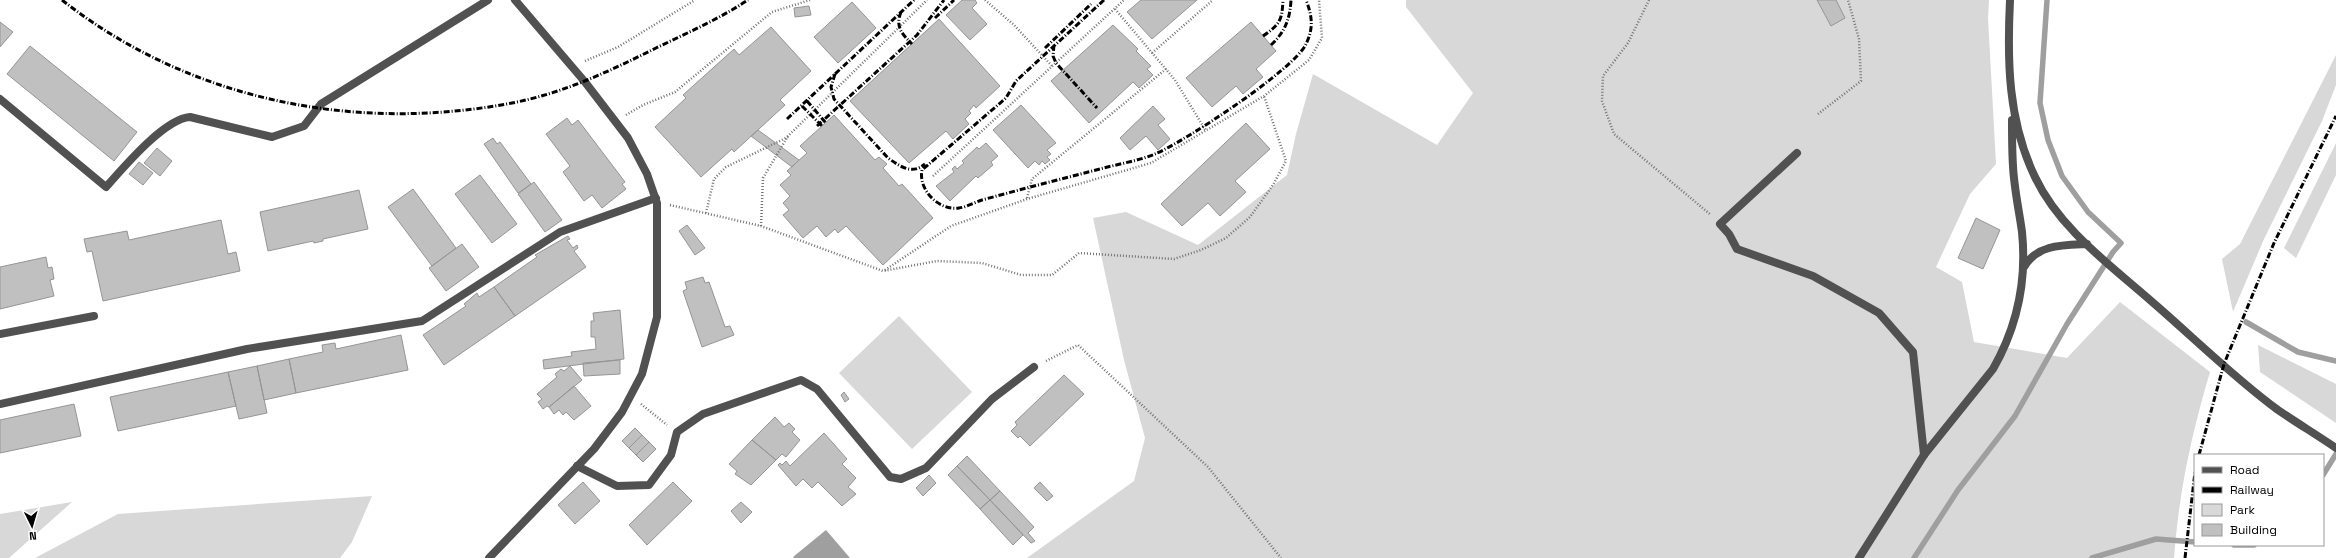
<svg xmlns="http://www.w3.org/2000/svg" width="2336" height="558" font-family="'Space Grotesk',sans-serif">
<rect width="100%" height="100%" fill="#fff"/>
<!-- green -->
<path fill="#d8d8d8" d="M1406,0H1989L1988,18L1996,164L1970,194L1936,267L1962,282L1974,342L2067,358L2120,302L2210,372C2191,436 2179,492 2174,558H1027L1134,481L1145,438L1124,360L1093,218L1126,212L1198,245L1287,175L1296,134L1313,74L1437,145L1473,93L1406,7Z
M2336,55V85L2322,121L2264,239L2233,312L2222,259L2240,244Z
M2336,143V175L2296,258L2284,248Z
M899,316L972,392L912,449L839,373Z
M2258,345L2336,384V423L2260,372Z
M372,496L352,542L340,558H35L118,514Z
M72,502L9,558H0V514Z"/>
<!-- water -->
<path fill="#9f9f9f" d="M826,530L850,558H794L793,557Z"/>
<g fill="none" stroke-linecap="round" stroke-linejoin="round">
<!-- stream -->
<path stroke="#9f9f9f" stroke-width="5.5" d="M2246,322L2298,352L2336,361
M2323,475L2336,454
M2234,545H2254
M1914,558L1958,490L2015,416L2067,324L2113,252L2121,243L2088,212L2062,176L2048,140L2040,103L2047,0
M2092,558L2156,539L2195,542"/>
</g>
<!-- building -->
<path fill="#c0c0c0" stroke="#959595" d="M962,0H975L977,3L972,8L987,24L970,40L946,15Z
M1141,0H1197L1152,39L1127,12Z
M1817,0H1836L1845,18L1831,26Z
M852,2L876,28L838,63L814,37Z
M809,6L811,15L795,17L794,8Z
M939,19L1000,86L976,108L974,105L969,111L971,113L965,119L969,124L953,139L946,131L909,163L850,101Z
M0,22L13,32L0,47Z
M1251,22L1276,51L1256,69L1263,77L1243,94L1236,86L1212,107L1186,78Z
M1113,25L1138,49L1136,51L1151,66L1147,69L1153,75L1139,88L1133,82L1089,123L1051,81Z
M771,27L811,71L780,100L785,105L734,152L732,149L701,177L655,127L686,98L683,95L734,49L739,55Z
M30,46L137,132L114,161L7,74Z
M1021,105L1056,143L1047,150L1051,154L1047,157L1050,160L1045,164L1042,161L1039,165L1035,161L1028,168L993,130Z
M1153,106L1165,119L1158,125L1170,139L1158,150L1146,136L1130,150L1120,138Z
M834,115L875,160L879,157L887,164L883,168L899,186L902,184L933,218L883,265L846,226L838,233L835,229L826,237L817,226L803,238L783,215L789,210L783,203L790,196L780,185L791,175L787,171L807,153L800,146Z
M567,118L572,125L578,120L625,182L622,184L626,189L602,208L592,195L584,201L563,172L570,166L546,134Z
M1246,123L1270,149L1235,181L1246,192L1220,216L1208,203L1182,226L1161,204Z
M758,130L799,160L792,167L751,136Z
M493,138L497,144L500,142L531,184L518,193L484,144Z
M986,143L998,156L991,162L993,165L978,178L976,176L950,201L936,186L954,172L952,169L955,166L957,169L964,163L962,161L977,147L979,149Z
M157,148L172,161L160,176L144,163Z
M139,162L153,173L143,185L129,174Z
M480,175L517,224L492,243L455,194Z
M534,182L562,220L545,232L518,194Z
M413,189L456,248L432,266L388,207Z
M359,190L368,229L323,239V241L314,243L313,241L268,251L260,212Z
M1976,218L2000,230L1983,269L1958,258Z
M221,220L228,254L236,252L240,271L103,301L92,251L87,252L84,239L127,231L129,240Z
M687,225L705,248L695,255L679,231Z
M568,236L570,239L567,240L573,248L577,245L578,248L574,251L586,267L515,316L494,287L537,257L535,255Z
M462,244L479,267L446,291L429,268Z
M46,257L48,268L52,267L54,279L50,280L54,296L0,309V267Z
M703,277L705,283L709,282L725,327L730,326L734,335L702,347L683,291L687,289L685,282Z
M494,287L515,316L444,365L423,335L466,306L464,304L477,293L479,297Z
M620,310L624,359L544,369L543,360L572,356L571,352L596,349L595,337H591V321H594L593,313Z
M401,335L408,370L296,393L289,359L323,352L322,345L335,343L336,349Z
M289,359L296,393L264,400L257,366Z
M620,360V374L584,376L583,363Z
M257,366L267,413L239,419L228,372Z
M570,366L582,380L549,407L547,406L543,409L538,402L542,399L537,394L557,377L555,374L561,369L564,371Z
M228,372L236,406L118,431L110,397Z
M1064,375L1084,394L1030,446L1020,436L1018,438L1011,431L1017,425L1015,422Z
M574,386L591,406L574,420L566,412L563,415L559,410L554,414L549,407Z
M844,392L849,399L845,402L841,395Z
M74,404L81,436L0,453V420Z
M775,417L784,427L789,423L795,429L792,432L800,440L786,457L782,454L776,460L752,440Z
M635,428L642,435L629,448L622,441Z
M824,433L847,459L842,464L856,478L848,487L856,494L842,506L818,482L812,488L803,479L796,486L778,465L780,463L782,465L786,461L790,466Z
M642,435L649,442L636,455L629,448Z
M752,440L776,460L751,485L735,474L737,471L729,464Z
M649,442L656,449L643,462L636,455Z
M967,456L1000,491L990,500L957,466Z
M957,466L990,500L980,509L948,475Z
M929,475L936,483L923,496L916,488Z
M583,482L600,501L575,524L558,505Z
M673,482L692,501L647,545L629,525Z
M1040,482L1053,496L1047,501L1034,488Z
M1000,491L1034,527L1028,533L1035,541L1031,543L990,500Z
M990,500L1023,535L1013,545L980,509Z
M741,502L752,512L741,523L731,511Z"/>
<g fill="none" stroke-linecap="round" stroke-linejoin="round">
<!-- path -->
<path stroke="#737373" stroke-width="2.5" stroke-dasharray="1 2" stroke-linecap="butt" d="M985,0L1014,25L1052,66
M1649,0L1628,43L1603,76L1602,101L1614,134L1711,215
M1115,9L1175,80L1206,131
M1152,53L1213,0
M585,61L618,47L695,0
M1818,114L1861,81L1859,39L1848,0
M626,115L643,105L675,92L772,12L810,0
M933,176L1124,0
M1027,198L1032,179L1166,69
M670,205L761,226L883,271L937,261L982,263L1021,275H1052L1079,253L1174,259L1201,250L1226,238L1250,217L1273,185L1286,161L1264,96
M706,213L714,179L726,167L788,137
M761,226L763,178L788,136L927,0
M885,270L951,226L1027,199L1151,163L1264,96L1309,60L1322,38L1319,0
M1046,361L1078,345L1208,467L1281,558
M641,404L667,425"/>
<!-- service -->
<path stroke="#515151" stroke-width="8" d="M0,99L106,187C124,167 164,119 190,117L272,137L304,126L321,104L488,0
M1797,153L1720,224L1729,234L1737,249L1813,276L1879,313L1913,352L1924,455
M0,334L94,316
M0,404L247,349L422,321L560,232L656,198"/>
<!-- minor -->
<path stroke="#515151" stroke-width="8" d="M577,466L617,486L649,485L671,455L677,432L703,414L801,380L817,389L890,477L901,479L926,468L992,399L1034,367"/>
<!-- tertiary -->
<path stroke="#515151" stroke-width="8" d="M2010,0C2007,61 2008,121 2035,177C2059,228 2109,264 2150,300C2192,336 2233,377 2278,410C2297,423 2317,435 2336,448
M2024,267C2037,244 2064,245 2087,244
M489,558L594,449L622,412L642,374L657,317V203L647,174L628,138L585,82L515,0
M1859,558L1924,455L1993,369C2017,327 2027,281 2022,232C2019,210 2014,188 2013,166C2012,151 2012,136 2012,120"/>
<!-- rail -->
<path stroke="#000" stroke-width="3" stroke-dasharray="6 2 1 2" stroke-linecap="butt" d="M62,0C189,100 354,133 512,103C564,93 610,71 656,48C687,33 719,19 748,0
M1104,0L1016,81L1006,98L922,170C918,190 939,211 959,208C967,207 975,202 982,200C1022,189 1061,179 1100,169C1118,164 1138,161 1155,154C1184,142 1295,69 1306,44C1314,28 1312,15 1306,0
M901,12C895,27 902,34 912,44
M935,18L954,0
M1263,36C1280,24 1282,21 1283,0
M1054,45L1053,56L1056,63L1097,108
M1271,45C1285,32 1290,19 1291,0
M1045,48L1091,4
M835,74L831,87L834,99L888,158C901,167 912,175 925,164
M807,101L826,123
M802,106L822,126
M787,119L914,0
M817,126L917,35L944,0
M2199,455L2224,364L2274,243L2336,116
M2185,558L2195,472"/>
</g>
<!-- legend -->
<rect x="2194" y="454" width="130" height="92" fill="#ffffff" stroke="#999999"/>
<rect x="2202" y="467" width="20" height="6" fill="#515151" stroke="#999999"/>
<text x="2230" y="474" font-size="12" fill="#000000">Road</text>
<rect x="2202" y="487" width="20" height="6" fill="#000000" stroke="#999999"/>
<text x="2230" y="494" font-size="12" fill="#000000">Railway</text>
<rect x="2202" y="504" width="20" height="12" fill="#d8d8d8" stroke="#999999"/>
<text x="2230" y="514" font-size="12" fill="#000000">Park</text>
<rect x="2202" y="524" width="20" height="12" fill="#c0c0c0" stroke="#999999"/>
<text x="2230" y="534" font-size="12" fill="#000000">Building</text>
<!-- north arrow -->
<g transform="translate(32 526) rotate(175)" stroke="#ffffff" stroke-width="3" paint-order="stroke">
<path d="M0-3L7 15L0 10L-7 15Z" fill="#000000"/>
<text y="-6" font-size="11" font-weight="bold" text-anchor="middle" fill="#000000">N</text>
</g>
</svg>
